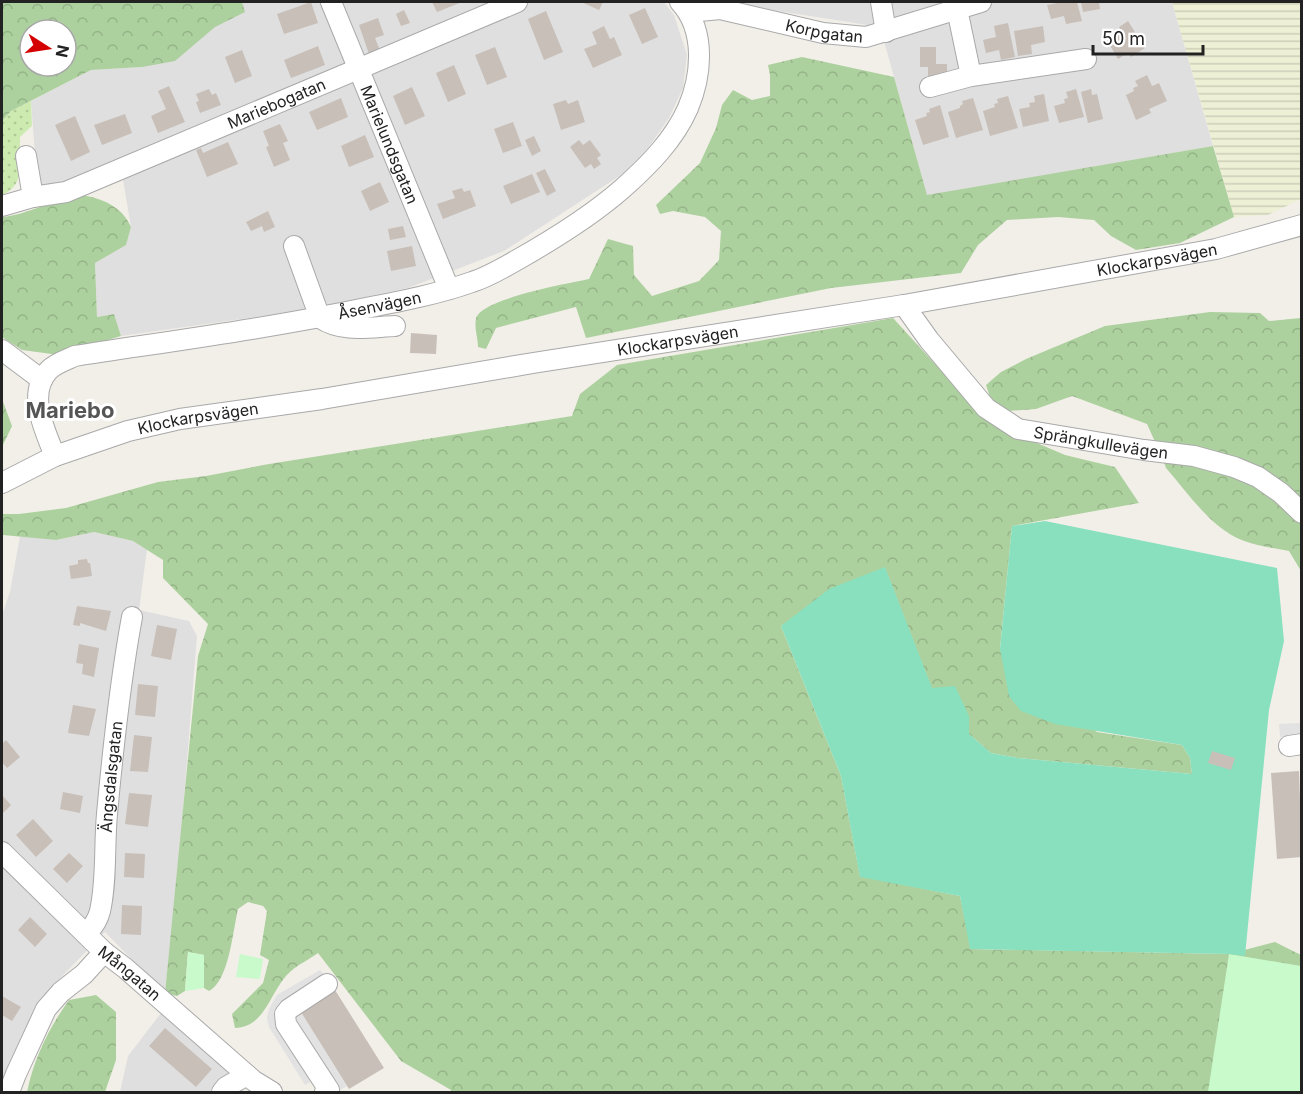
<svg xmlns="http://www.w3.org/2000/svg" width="1303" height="1094" font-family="Inter,sans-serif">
<defs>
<pattern id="farmland-rules" width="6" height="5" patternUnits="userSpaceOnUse" patternTransform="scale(1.5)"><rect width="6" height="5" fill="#eef0d5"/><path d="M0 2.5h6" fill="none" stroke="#ccceb7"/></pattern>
<pattern id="grass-dots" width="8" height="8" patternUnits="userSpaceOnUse" patternTransform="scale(1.5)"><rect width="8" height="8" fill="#cdebb0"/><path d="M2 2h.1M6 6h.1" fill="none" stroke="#b0c997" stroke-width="1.8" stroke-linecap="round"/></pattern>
<pattern id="forest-crowns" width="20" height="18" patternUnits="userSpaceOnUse" patternTransform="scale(1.5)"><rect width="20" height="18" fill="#add19e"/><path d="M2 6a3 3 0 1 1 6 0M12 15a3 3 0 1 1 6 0" fill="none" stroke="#95b388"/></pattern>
</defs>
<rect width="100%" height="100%" fill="#f2efe9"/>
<!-- residential -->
<path fill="#e0dfdf" d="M199,2H664L674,15L687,55L683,88L669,118L648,148L624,173L504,251L408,288L298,311L121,336L114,314L97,317L95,263L126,244L131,227L123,180L39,208L31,101L91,70L142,67Z
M721,2H1172L1213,146L927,196L884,41L874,26Z
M94,532L133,541L147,549L139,610L189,621L197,636L179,861L165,993L105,932L38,1001L2,1092V615L10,592L20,536L56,540Z
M161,1013L233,1073L244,1092H120L128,1056Z"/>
<!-- farmland -->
<path fill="url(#farmland-rules)" d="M1172,2H1301V199L1268,215L1234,217Z"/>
<!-- grass -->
<path fill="url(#grass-dots)" d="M31,101L32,126L20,137C19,159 27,185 2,195V121L11,111Z"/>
<!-- forest -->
<path fill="url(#forest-crowns)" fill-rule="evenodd" d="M2,2H242L245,12L215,27L175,61L142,67L91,70L11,111L2,121ZM30,30H66V66H30Z
M802,57L894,77L927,195L1213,146L1234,217L1180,243L1136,250L1111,236L1094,220L1058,217L1007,220L978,245L961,273L831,288L586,338L576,307L496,328L486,349L478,347C478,339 474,327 476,319C479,299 570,283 589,279L608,239L633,246L634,275L652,296L699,281L719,260L721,231L705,217L673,211L660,214L656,205L700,163L716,128L722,105L733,90L752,100L770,96V75L768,65Z
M81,195C102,198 123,207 131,227L126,245L95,263L97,317L114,314L121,336L59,355L22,350L2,337V217C29,215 53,198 81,195Z
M1210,312L1260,313L1269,321L1301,318V503L1156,444L1147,424L1072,396L1036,409L1007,411L990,397L986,385L1001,372L1026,359L1105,326Z
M893,318L988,422L1065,455L1115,467L1139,503L1012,526L1000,649L1097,732L1182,745L1190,758L1192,774L1018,758L991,753L969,734V716L932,689L885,568L781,626L841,776L860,876L960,896L971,949L1229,954L1275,942L1301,955V1092H451V1090L401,1061L318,953C310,959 299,964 291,971C270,989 267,1027 235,1028L232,1014L263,983L269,960L260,955L267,911L263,906L248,902L238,909C233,930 229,981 209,991L204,988V955L188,952L185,991L177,996L165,993L198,656L208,624L163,578V560L133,541L94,532L56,540L3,535L2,514H19L66,508L158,482L206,476L269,464L572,416L580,394L617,365Z
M2,399L12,426L2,447Z
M1163,459C1203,467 1284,482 1301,525C1303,535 1301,560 1301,571L1289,551C1272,548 1251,545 1235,537C1207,522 1187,492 1166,468Z
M96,995L116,1012V1060L105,1092H27C34,1058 49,1028 69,1000Z"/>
<!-- park -->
<path fill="#c8facc" d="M188,952L204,955V988L185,991Z
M240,954L263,959L260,978L258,979L236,977Z
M1229,954L1301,966V1092H1208Z"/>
<!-- pitch -->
<path fill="#88e0be" d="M1045,521L1277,568L1284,641L1269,710L1245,956L1229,954L970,949L960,896L860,877L841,776L781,626L829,589L885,567L932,688L955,686L969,716V734L991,753L1018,758L1192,774L1190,758L1182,745L1055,724L1021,711L1009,696L1000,649L1012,526Z"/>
<!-- parking -->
<path fill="#e2e2e2" d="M1301,723V736L1280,737L1279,724Z
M320,970L326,977L301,1012L347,1086L340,1090L328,1072L305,1085L269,1027L267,1018L269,1009L277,995Z"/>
<!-- building -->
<path fill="#c7bfb8" d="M311,2L318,23L284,34L277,14Z
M432,2H462L437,12Z
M581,2H603L599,10Z
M1062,2H1077L1082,21L1066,24L1064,16L1051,19L1047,5Z
M1081,2H1099L1100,9L1083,12Z
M645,8L658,37L642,44L629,15Z
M404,10L410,23L401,26L396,14Z
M546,11L563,52L544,60L528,19Z
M378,18L384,35L375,38L381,53L370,57L359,25Z
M1128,21L1145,48L1131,57L1128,53L1118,59L1108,42L1122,32L1119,27Z
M1008,23L1015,57L1001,60L999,50L986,53L983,40L996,37L994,26Z
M604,26L610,39L614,37L622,55L593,68L584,49L597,44L592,32Z
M1043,26L1045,42L1031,45L1032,54L1018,56L1014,31Z
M318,46L325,65L291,78L284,60Z
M495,47L507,77L487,85L475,55Z
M920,47H936V64H947V77H928V67H920Z
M242,50L252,76L235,83L225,57Z
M454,65L466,94L448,102L436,73Z
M1147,75L1152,86L1159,83L1167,101L1149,109L1151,113L1136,120L1126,95L1134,91L1133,88L1138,86L1135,81Z
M169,86L185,122L158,133L151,116L166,109L158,91Z
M412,87L425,116L405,125L393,96Z
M209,89L212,95L216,93L221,105L200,113L196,102L199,101L196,94Z
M1076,89L1084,117L1059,123L1054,106L1065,103L1064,99L1068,98L1066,92Z
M1091,89L1092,95L1097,94L1103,119L1088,123L1081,92Z
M1044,94L1049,121L1023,127L1019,109L1030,107L1029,103L1035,102L1034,96Z
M1008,96L1018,128L990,136L983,111L995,107L994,104L998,103L997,99Z
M341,98L348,117L317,130L309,112Z
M973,98L983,130L956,138L948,112L960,108V106L963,104L962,101Z
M566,100L568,104L578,100L585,122L561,130L553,104Z
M940,105L949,137L923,145L915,120L927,116L926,113L930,112L929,109Z
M125,114L132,133L102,145L94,125Z
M75,116L90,152L71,161L55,125Z
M513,122L522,146L503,153L494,129Z
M280,124L288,141L283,143L290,160L274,167L266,147L269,146L263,131Z
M365,135L374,157L349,167L341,146Z
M534,136L541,151L532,156L525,140Z
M579,140L583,145L590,140L601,155L597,158L601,164L594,169L591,164L585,168L570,147Z
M228,142L238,164L207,177L196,150L201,148L203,153Z
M545,169L556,191L547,196L536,173Z
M532,174L540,192L511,204L503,186Z
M380,182L389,202L370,211L361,191Z
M462,188L464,192L470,190L476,206L443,219L437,204L455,198L452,191Z
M268,211L275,227L264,232L262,226L251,231L246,222Z
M403,226L406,237L390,240L388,229Z
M412,246L416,266L391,271L387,251Z
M411,333L437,335L436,354L410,353Z
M87,559L88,563H90L92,576L71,579L69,566L78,564V560Z
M77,606L111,611L106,631L80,623V626L73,625Z
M157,625L177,629L171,660L151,656Z
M79,644L99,648L94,677L82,674L83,664L76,663Z
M138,684L158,686L155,717L135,715Z
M73,705L96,709L89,736L68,733Z
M134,735L152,737L148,772L130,771Z
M6,740L20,757L7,768L2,762V744Z
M1212,751L1235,758L1231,770L1208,763Z
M1299,771L1302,857L1277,859L1271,773Z
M63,792L83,796L80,813L60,809Z
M129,793L152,795L148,827L125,824Z
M2,795L11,805L2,814Z
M33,819L53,841L36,857L16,835Z
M69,853L83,866L67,883L53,869Z
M125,853L145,854L144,878L124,877Z
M122,905L142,906L141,935L121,934Z
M30,917L47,934L35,947L18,930Z
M335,990L384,1068L349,1089L301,1012Z
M2,996L21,1007L12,1021L2,1015Z
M165,1028L212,1069L196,1087L149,1046Z"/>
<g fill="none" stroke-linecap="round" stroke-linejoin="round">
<defs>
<g id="minor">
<path id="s1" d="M331,2L449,289"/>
<path d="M881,2L886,32"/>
<path d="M957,9L971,76L1086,59"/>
<path id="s2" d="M689,12L720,9L823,33L866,37L981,2"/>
<path d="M930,87L971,76"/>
<path d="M26,156L33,197"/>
<path id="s3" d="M2,206L33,197L66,192L517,2"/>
<path d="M294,246L320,318C342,333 370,327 395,326"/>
<path id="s4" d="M904,305L929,340L986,408L1018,429L1144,450L1194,456L1234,467L1258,477L1281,493L1302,513"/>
<path d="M2,350L42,380"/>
<path id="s5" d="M55,456C45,431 26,393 49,370C56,363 66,360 75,356C172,341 270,328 366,308C402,301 438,294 472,282C488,277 503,268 517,260C554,239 590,217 622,189C648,166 674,140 688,108C702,75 706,30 680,2"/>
<path id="s6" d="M2,483L55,456L128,431L180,419L322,399L533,363L904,305L1216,249L1302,225"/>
<path d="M1289,746L1302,744"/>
<path id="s7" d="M2,852L104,952L125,968L254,1081L272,1092"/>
<path id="s8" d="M86,934C93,927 98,920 100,911C107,881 104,845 107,814C113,748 120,682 132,617"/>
<path d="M9,1092L16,1074L46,1009L61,992L84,974L104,952"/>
<path d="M222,1092L226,1087L247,1075"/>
<path d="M325,1092L329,1090L286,1024L285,1014L289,1009L327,984"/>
</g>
</defs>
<!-- minor casing -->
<use href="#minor" stroke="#a9a9a9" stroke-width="22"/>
<!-- minor -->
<use href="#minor" stroke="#fff" stroke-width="20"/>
</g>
<g text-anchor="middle" stroke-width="6" stroke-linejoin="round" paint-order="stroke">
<!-- street labels -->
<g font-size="16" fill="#222" stroke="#fff">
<text dy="6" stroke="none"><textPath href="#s2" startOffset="138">Korpgatan</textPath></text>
<text dy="6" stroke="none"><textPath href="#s3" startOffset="294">Mariebogatan</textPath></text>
<text dy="6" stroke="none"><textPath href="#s1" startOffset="154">Marielundsgatan</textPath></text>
<text dy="6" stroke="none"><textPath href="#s6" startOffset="1180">Klockarpsvägen</textPath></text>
<text dy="6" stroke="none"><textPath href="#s5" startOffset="430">Åsenvägen</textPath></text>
<text dy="6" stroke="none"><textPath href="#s6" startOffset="694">Klockarpsvägen</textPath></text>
<text dy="6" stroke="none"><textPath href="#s6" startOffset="208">Klockarpsvägen</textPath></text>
<text dy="6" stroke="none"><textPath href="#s4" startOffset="254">Sprängkullevägen</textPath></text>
<text dy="6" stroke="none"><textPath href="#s8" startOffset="162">Ängsdalsgatan</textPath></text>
<text dy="6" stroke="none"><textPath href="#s7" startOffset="176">Mångatan</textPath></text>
</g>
<!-- district labels -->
<g font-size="22" font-weight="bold" fill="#555" stroke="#fff">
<text x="70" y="418">Mariebo</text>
</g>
</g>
<!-- border -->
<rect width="1303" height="1094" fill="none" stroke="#222222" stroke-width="6"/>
<!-- north arrow -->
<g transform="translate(48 48) rotate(102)"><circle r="28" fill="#ffffff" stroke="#a7a7a7" stroke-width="1.5"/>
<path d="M0-4.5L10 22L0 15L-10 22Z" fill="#d40000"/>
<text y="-9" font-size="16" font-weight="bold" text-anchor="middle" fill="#222222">N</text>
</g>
<!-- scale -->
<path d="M1093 45v9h110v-9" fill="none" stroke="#222222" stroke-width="3"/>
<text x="1102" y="45" font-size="18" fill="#222222" stroke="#ffffff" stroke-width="4.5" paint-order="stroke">50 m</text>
</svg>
